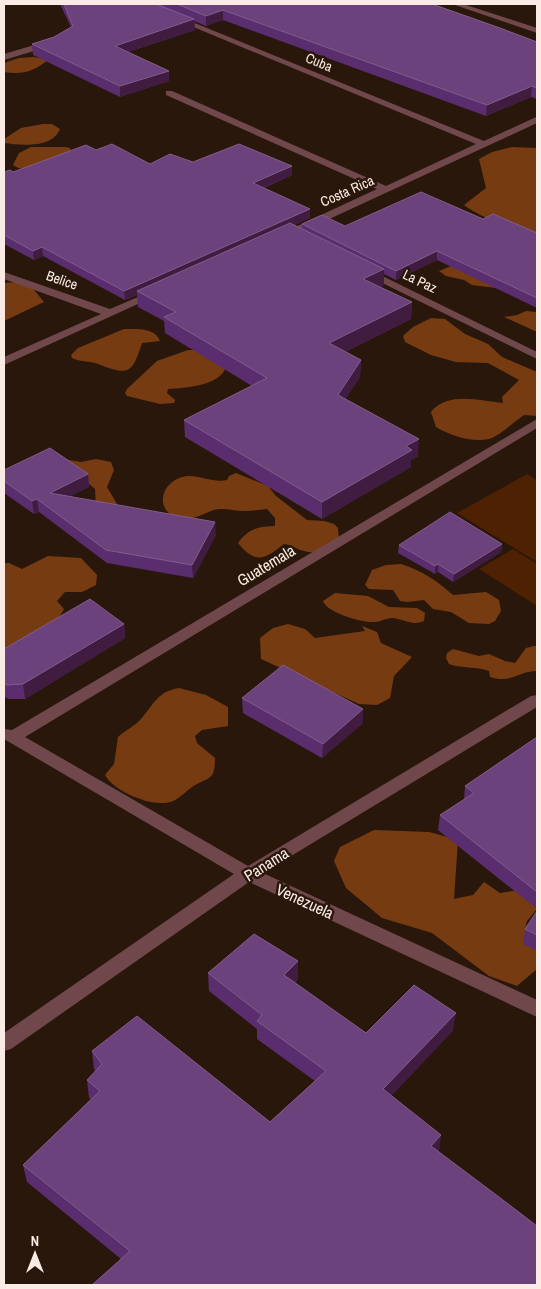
<svg xmlns="http://www.w3.org/2000/svg" width="541" height="1289" font-family="'Archivo Narrow',sans-serif">
<rect width="100%" height="100%" fill="#2a170c"/>
<!-- green -->
<path fill="#4d2101" d="M527,474L537,480V562L457,513Z
M513,549L537,564V606L479,569Z"/>
<!-- forest -->
<path fill="#773b12" d="M34,57L48,60C34,71 23,75 4,72V63L19,58Z
M43,124H52L60,129C52,149 21,145 4,143V139L21,128Z
M31,147H65L70,148L72,153C54,160 30,177 13,165L19,153Z
M512,147L537,148V234C511,227 486,221 464,205L486,188L479,159L492,152Z
M461,262L496,288L472,285L464,280L446,276L439,271Z
M19,282L30,285L44,302L4,321V283Z
M526,311L537,312V332L504,317L517,315Z
M431,318L445,319L465,334L488,344L502,357L537,372V416L524,415C515,421 498,437 489,439C472,443 449,435 436,427L431,412C448,391 480,401 503,403L502,397L519,380L488,363L456,362L431,355L405,342L403,336L413,327Z
M124,329C136,329 155,327 160,341L142,343C132,374 129,376 98,364C90,361 80,362 72,358L71,355L78,348Z
M188,350H203L226,367C220,386 185,388 168,389L167,393L175,400L174,403L160,404L127,396L125,393L127,389L157,361Z
M40,455L81,462L96,459L111,462L114,470L107,487L117,504L108,512L96,506L95,489L79,475L4,477V470Z
M236,473L268,486L276,496L307,520L324,521L334,524L338,528L339,541C327,548 318,555 304,551C296,549 292,545 284,544C265,559 256,565 238,543C248,529 258,526 275,526V518L267,509C259,510 252,511 244,511C234,511 223,507 214,510C202,514 191,522 177,518C158,511 159,490 175,480C192,469 209,484 227,480L229,476Z
M48,556L81,558L97,575L96,585L82,592H65L57,601L64,609L51,632L4,649V563H9L22,569Z
M401,564C421,570 437,581 453,595L486,592L499,600L501,611L495,621L489,624L469,623L451,612L433,609L424,600L408,602L400,601L393,590L369,589L365,585L372,570L386,565Z
M335,593L368,596L389,607L417,608L425,613L424,621C412,626 406,620 394,618C387,617 379,623 371,622C360,622 326,612 323,601Z
M288,624L305,629L315,638L365,631L362,626L377,632L381,643L412,657L394,676L390,698L377,705L359,704L261,659L260,638L273,628Z
M534,646H537V671C518,671 511,684 490,677L489,671C476,666 462,669 449,664L446,658L447,653L453,649L479,656L489,654L505,661L515,663L526,648Z
M179,688L206,695L228,707V726L202,730L195,736L197,743L215,758C215,782 209,776 192,787C186,791 180,798 173,801C155,809 114,792 105,775L114,764L118,737C123,732 137,724 140,720C154,705 156,692 179,688Z
M374,830L429,832L458,840L454,899L473,895L484,882L500,893L520,890L537,909L527,921L525,929L537,942V969L517,986L489,976L432,933L382,918L346,888L334,861L340,847Z"/>
<g fill="none" stroke-linecap="round" stroke-linejoin="round">
<!-- minor -->
<path fill="#70484c" fill-rule="evenodd" d="M138,4H148L484,141L534,118L537,117V123L286,239H278L277,237L278,235L377,189L166,95V91H172L386,186L476,144Z
M452,4H463L537,28V33Z
M51,40L54,41V45L4,60V54Z
M366,268L537,352V359L362,273L361,271L362,269Z
M4,272L110,309L152,291L156,290L162,293L4,365V357L101,314L4,279Z
M537,419V428L25,737L248,866L531,696L537,695V707L263,873L537,1000V1017L249,882L11,1049L4,1051V1033L234,874L4,739V729L12,730Z"/>
</g>
<!-- wall -->
<path fill="#5a2d6e" d="M60,4H432L537,42V99L531,97L486,116L223,20L206,26L194,21L195,30L128,52L169,81L120,97L33,55L32,44L54,37L71,27Z
M96,150L150,164L193,162L292,166V175L264,188L310,218L294,225L302,229V224L345,226L483,219L537,233V308L437,260L396,280L384,274V285L380,287L412,302L411,319L345,352L361,360L360,377L345,399L418,456L411,460V467L322,519L185,437L184,420L252,386L165,333L164,321L138,307L137,295L125,300L43,256L34,260L4,244V172H13Z
M4,470L88,474L89,487L70,496L216,535L193,578L107,563L39,512L34,514L4,493Z
M502,544L501,552L453,582L438,572L435,574L398,553L399,545Z
M124,624L125,638L25,699H9L4,697V649Z
M242,698L363,723L322,758L243,713Z
M537,737V909L438,830L440,815L464,799L465,786Z
M537,911V951L523,944L525,929Z
M298,961V979L295,983L366,1033L453,1031L121,1259L27,1182L23,1165L91,1099L89,1098L87,1080L96,1071L94,1069L92,1051L270,1122L315,1081L257,1039V1029L209,991L208,973Z"/>
<!-- shaded-wall -->
<path fill="#401c41" d="M223,10V20L206,26V16Z
M194,19L195,30L115,56V46Z
M169,71V81L120,97V86Z
M532,86L531,97L486,116L487,105Z
M292,166V175L253,192V183Z
M310,209V218L141,293L137,291V295L125,300L124,291Z
M42,247L43,256L34,260L33,251Z
M437,251V260L396,280V271Z
M384,269V285L363,295V279Z
M412,302L411,319L329,360V343Z
M361,360L360,377L337,412L338,395Z
M419,439L418,456L411,460V467L322,519V502L406,446Z
M88,474L89,487L51,506L50,493Z
M37,499L39,512L34,514L32,501Z
M215,522L216,535L193,578L192,565Z
M502,544L501,552L453,582L454,574Z
M438,564V572L435,574V566Z
M124,624L125,638L25,699L23,684Z
M363,709V723L322,758L323,744Z
M298,961V979L284,993V975Z
M456,1013L453,1031L381,1107L383,1089Z
M441,1135L439,1153L431,1146Z"/>
<!-- building -->
<path fill="#6b427b" stroke="#825c8b" d="M64,4H156L194,19L115,46L169,71L120,86L32,44L54,37L73,26Z
M177,4H432L500,28L537,42V88L532,86L487,105L223,10L206,16Z
M112,144L150,164L170,154L193,162L239,144L292,166L253,183L310,209L124,291L42,247L33,251L4,235V172L10,170L13,172L86,145L96,150Z
M421,192L483,219L493,214L537,233V298L437,251L396,271L302,224L322,215L345,226Z
M290,223L384,269L363,279L412,302L329,343L361,360L338,395L419,439L406,446L412,450L322,502L184,420L267,378L164,317L176,312L137,291Z
M50,448L88,474L50,493L215,522L192,565L106,550L37,499L32,501L4,481V470Z
M450,512L502,544L454,574L438,564L435,566L399,545Z
M90,599L124,624L23,684L7,685L4,683V649Z
M283,665L363,709L323,744L242,698Z
M537,737V892L440,815L474,793L465,786Z
M537,911V935L525,929Z
M254,934L298,961L284,975L366,1033L414,985L456,1013L383,1089L441,1135L431,1146L499,1197L537,1226V1285H92L130,1251L23,1165L100,1091L87,1080L102,1064L92,1051L137,1016L270,1122L326,1071L257,1021L262,1015L208,973Z"/>
<g text-anchor="middle" stroke-width="5" stroke-linejoin="round" paint-order="stroke">
<!-- far-street labels -->
<g font-size="14" fill="#faece4" stroke="#2a170c">
<text transform="translate(319 62) rotate(22)" y="5">Cuba</text>
<text transform="translate(347 191) rotate(-24)" y="5">Costa Rica</text>
<text transform="translate(62 280) rotate(19)" y="5">Belice</text>
<text transform="translate(420 281) rotate(26)" y="5">La Paz</text>
</g>
<!-- street labels -->
<g font-size="16" fill="#faece4" stroke="#2a170c">
<text transform="translate(266 565) rotate(-31)" y="6">Guatemala</text>
<text transform="translate(266 864) rotate(-32)" y="6">Panama</text>
<text transform="translate(305 901) rotate(25)" y="6">Venezuela</text>
</g>
</g>
<!-- border -->
<rect width="541" height="1289" fill="none" stroke="#faece4" stroke-width="10"/>
<!-- north arrow -->
<g transform="translate(35 1254)" stroke="#2a170c" stroke-width="4" paint-order="stroke">
<path d="M0-4L9 19L0 12L-9 19Z" fill="#faece4"/>
<text y="-8" font-size="14" font-weight="bold" text-anchor="middle" fill="#faece4">N</text>
</g>
</svg>
